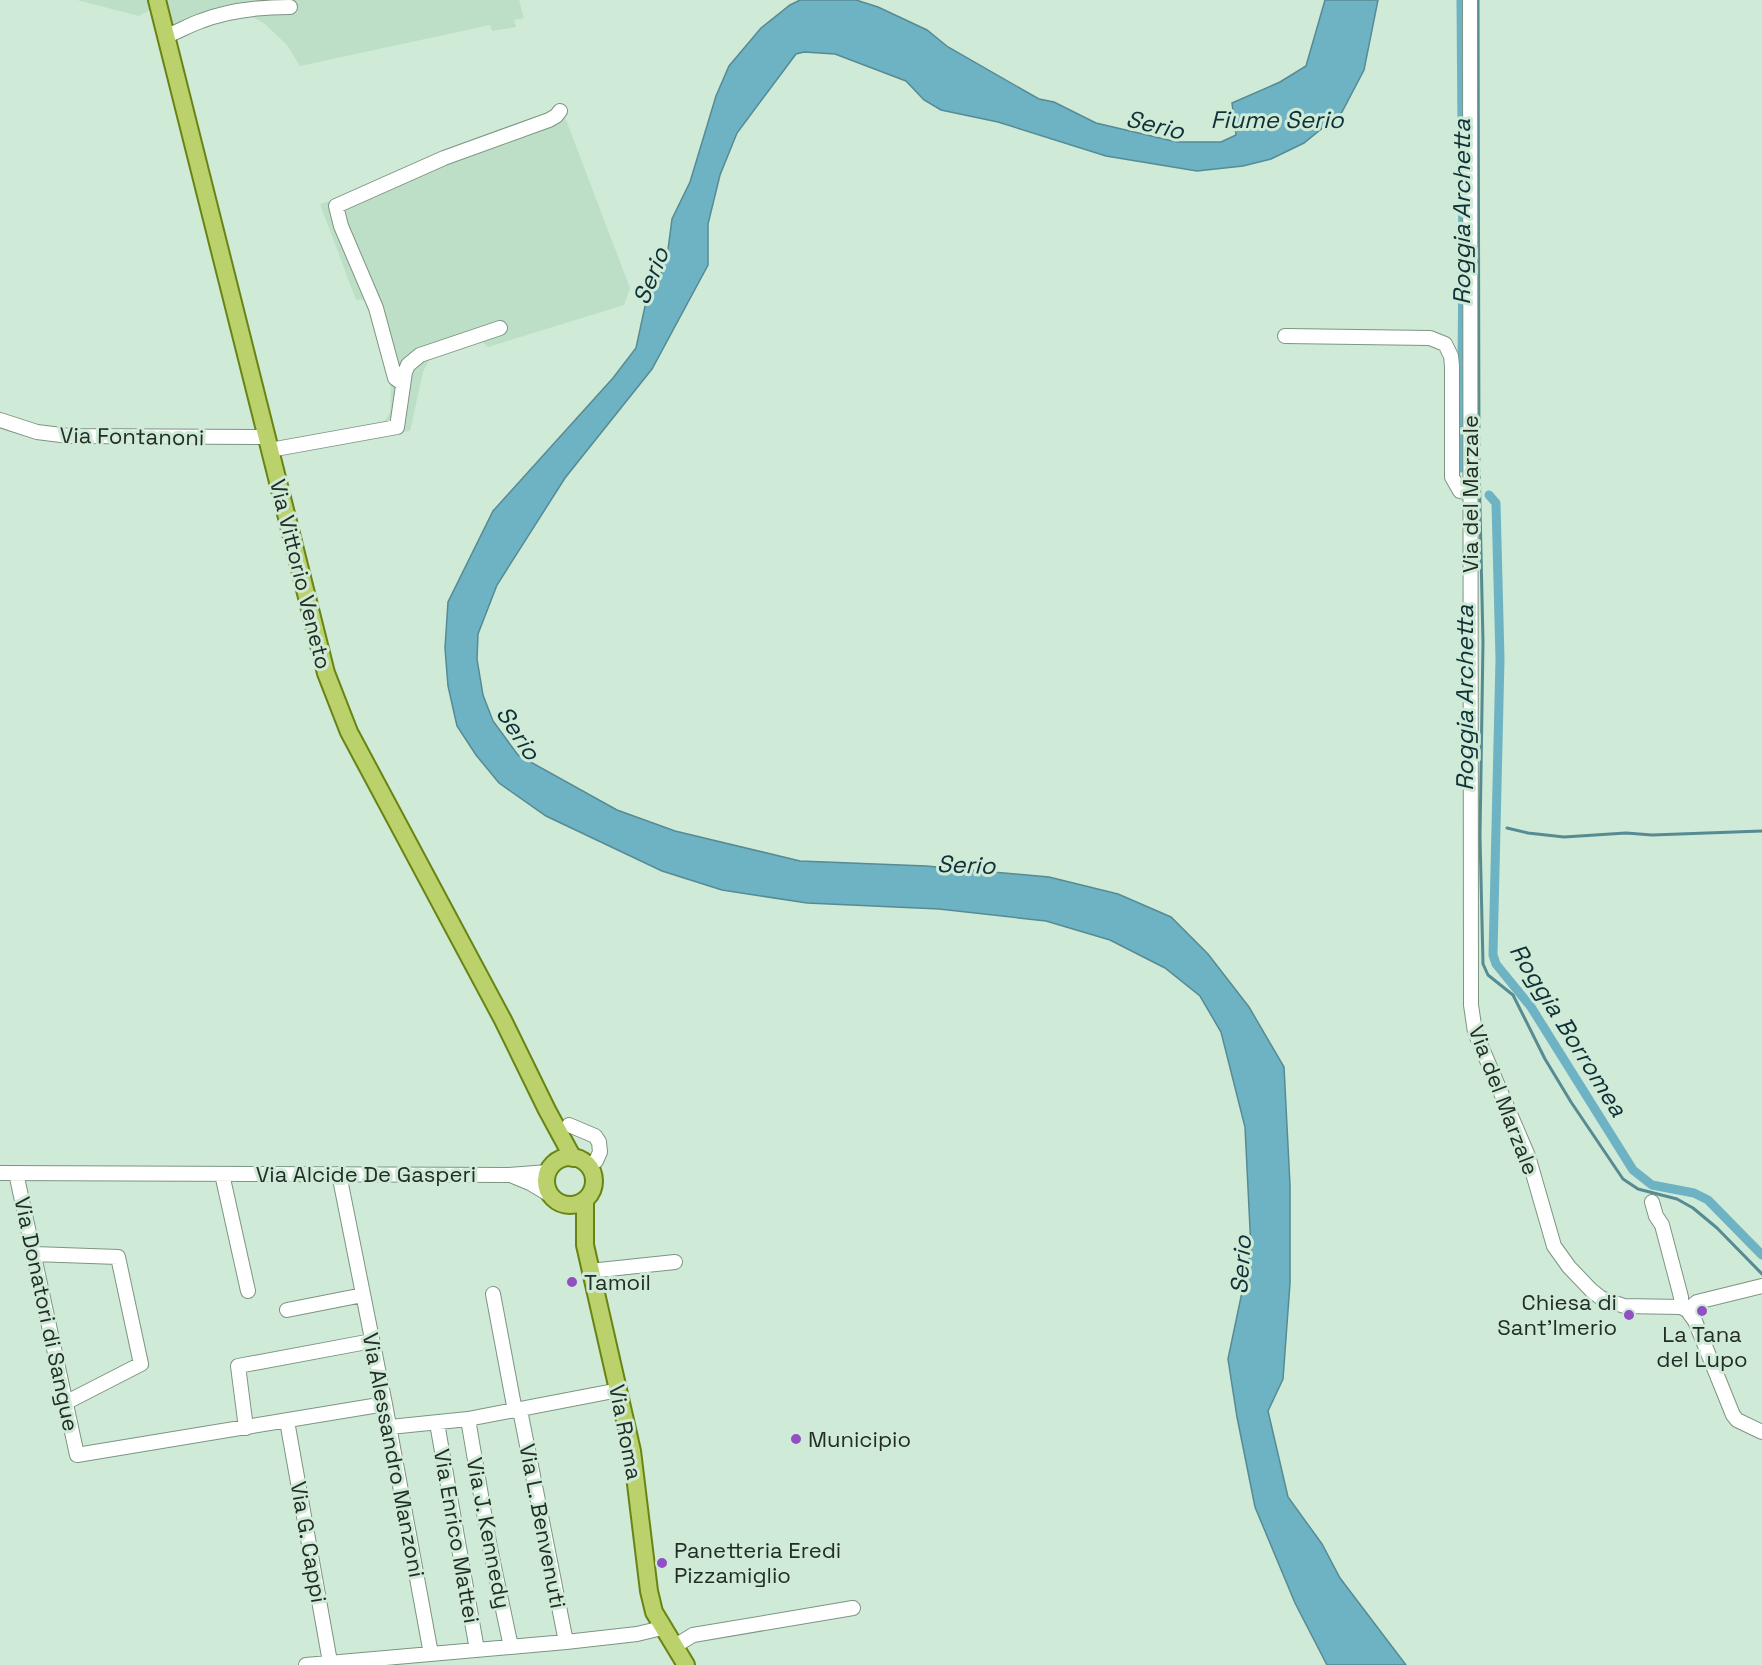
<svg xmlns="http://www.w3.org/2000/svg" width="1762" height="1665" font-family="'Space Grotesk',sans-serif">
<rect width="100%" height="100%" fill="#cfead6"/>
<!-- built -->
<path fill="#bddfc7" d="M77,0H151L153,8L139,16Z
M166,0H519L524,18L514,20L516,27L492,31L490,25L300,66L287,45L265,24L236,7L172,26Z
M563,112L630,288L624,305L488,347L481,340L430,358L423,372L410,431L388,434L383,424L390,412L391,387L368,299L356,300L320,204L358,193Z"/>
<!-- water -->
<path fill="#6db3c4" stroke="#568b94" stroke-width="1.5" d="M800,0H856L878,7L927,30L948,47L1039,99L1054,102L1096,123L1177,142H1221L1236,135L1232,103L1280,82L1306,66L1325,0H1378L1364,70L1342,112L1304,143L1271,159L1243,166L1197,171L1106,156L998,122L941,110L924,100L906,81L835,54L804,52L796,54L737,133L720,175L708,224V265L652,369L565,478L497,585L478,634L477,659L483,695L493,721L518,755L617,810L675,831L800,861L926,866L1049,877L1118,894L1171,917L1208,954L1249,1007L1284,1067L1290,1185V1283L1283,1379L1268,1411L1288,1497L1322,1544L1340,1578L1406,1665H1327L1295,1603L1255,1507L1237,1417L1228,1359L1251,1249L1245,1127L1221,1032L1200,996L1165,968L1110,940L1046,921L939,909L807,903L722,890L662,871L546,816L499,783L476,755L457,726L448,686L445,648L448,602L493,511L613,378L636,348L647,297L660,276L667,257L672,219L690,182L716,96L729,66L761,28L790,5Z"/>
<g fill="none" stroke-linecap="round" stroke-linejoin="round">
<!-- stream -->
<path stroke="#568b94" stroke-width="3" d="M1478,0L1479,462L1483,642L1480,836L1483,964L1488,975L1513,995L1545,1059L1571,1102L1623,1179L1638,1189L1677,1199L1693,1208L1717,1228L1762,1274
M1507,828L1528,833L1564,837L1626,833L1652,835L1762,831"/>
<!-- canal -->
<path stroke="#6db3c4" stroke-width="9" d="M1461,0L1463,259L1461,468
M1489,495L1496,503L1500,659L1493,955L1496,964L1531,1007L1633,1170L1652,1185L1694,1193L1708,1200L1762,1255"/>
<defs>
<path id="minor" d="M1470,0L1471,1005L1475,1032L1528,1156L1554,1246L1569,1267L1591,1290L1601,1298L1624,1306L1681,1307L1687,1310
M166,36C178,32 189,25 201,21C229,10 260,7 290,7
M1285,336L1430,338L1445,344L1451,356L1452,366V477L1460,491L1470,493
M403,384L395,378L376,308L341,226L336,206L444,158L549,120L556,116L560,111
M0,420L37,432L69,436L267,437
M270,450L397,427L405,372L408,365L420,355L500,328
M569,1125L595,1136L599,1142L600,1152L596,1161L587,1165
M0,1173L509,1175L548,1172
M16,1173L77,1455L385,1404
M222,1174L248,1291
M339,1174L385,1404L431,1654
M513,1176L530,1183L550,1195
M1652,1202L1656,1216L1662,1225L1681,1297V1307
M34,1254L118,1257L141,1364L65,1403
M590,1271L675,1262
M493,1294L515,1411
M287,1310L363,1295
M1687,1310L1695,1321L1733,1415L1737,1420L1762,1432
M1687,1310L1697,1302L1762,1286
M520,1410L566,1642
M468,1419L490,1548L511,1647
M287,1421L330,1662
M437,1423L477,1650
M390,1427L468,1419L619,1390
M246,1428L238,1366L372,1341
M675,1646L693,1635L853,1608
M306,1665L566,1642L637,1634L662,1628"/>
<path id="major" d="M157,0L326,673L349,732L503,1020L547,1110L573,1158
M546 1181a24 24 0 1 1 48 0a24 24 0 1 1-48 0Z
M585,1200V1245L632,1451L649,1591L654,1612L686,1665"/>
</defs>
<!-- minor casing -->
<use href="#minor" stroke="#7c9583" stroke-width="16"/>
<!-- major casing -->
<use href="#major" stroke="#688413" stroke-width="20"/>
<!-- minor -->
<use href="#minor" stroke="#fff" stroke-width="14"/>
<!-- major -->
<use href="#major" stroke="#bbd16b" stroke-width="16"/>
</g>
<!-- markers -->
<g fill="#924ec3" stroke="#cfead6" stroke-width="2">
<circle cx="572" cy="1282" r="6"/>
<circle cx="1702" cy="1311" r="6"/>
<circle cx="1629" cy="1315" r="6"/>
<circle cx="796" cy="1439" r="6"/>
<circle cx="662" cy="1563" r="6"/>
</g>
<g text-anchor="middle" stroke-width="6" stroke-linejoin="round" paint-order="stroke">
<!-- street labels -->
<g font-size="22" fill="#222d25" stroke="#cfead6">
<text transform="translate(132 436) rotate(1)" y="8">Via Fontanoni</text>
<text transform="translate(1470 494) rotate(-90)" y="8">Via del Marzale</text>
<text transform="translate(301 574) rotate(76)" y="8">Via Vittorio Veneto</text>
<text transform="translate(1504 1100) rotate(69)" y="8">Via del Marzale</text>
<text x="366" y="1182">Via Alcide De Gasperi</text>
<text transform="translate(47 1314) rotate(78)" y="8">Via Donatori di Sangue</text>
<text transform="translate(626 1432) rotate(79)" y="8">Via Roma</text>
<text transform="translate(394 1455) rotate(79)" y="8">Via Alessandro Manzoni</text>
<text transform="translate(543 1526) rotate(79)" y="8">Via L. Benvenuti</text>
<text transform="translate(489 1533) rotate(79)" y="8">Via J. Kennedy</text>
<text transform="translate(457 1536) rotate(80)" y="8">Via Enrico Mattei</text>
<text transform="translate(309 1542) rotate(80)" y="8">Via G. Cappi</text>
</g>
<!-- poi labels -->
<g font-size="22" fill="#222d25" stroke="#cfead6" text-anchor="start">
<text x="584" y="1290">Tamoil</text>
<text x="1617" y="1310" text-anchor="end">Chiesa di<tspan x="1617" dy="25">Sant'Imerio</tspan></text>
<text x="1702" y="1342" text-anchor="middle">La Tana<tspan x="1702" dy="25">del Lupo</tspan></text>
<text x="808" y="1447">Municipio</text>
<text x="674" y="1558">Panetteria Eredi<tspan x="674" dy="25">Pizzamiglio</tspan></text>
</g>
<!-- water labels -->
<g font-size="24" font-style="italic" fill="#0e3038" stroke="#cfead6">
<text x="1277" y="128">Fiume Serio</text>
<text transform="translate(1155 125) rotate(14)" y="8">Serio</text>
<text transform="translate(1462 212) rotate(-90)" y="8">Roggia Archetta</text>
<text transform="translate(651 276) rotate(-68)" y="8">Serio</text>
<text transform="translate(1465 698) rotate(-90)" y="8">Roggia Archetta</text>
<text transform="translate(518 733) rotate(57)" y="8">Serio</text>
<text transform="translate(966 865) rotate(2)" y="8">Serio</text>
<text transform="translate(1568 1030) rotate(58)" y="8">Roggia Borromea</text>
<text transform="translate(1241 1265) rotate(-86)" y="8">Serio</text>
</g>
</g>
</svg>
